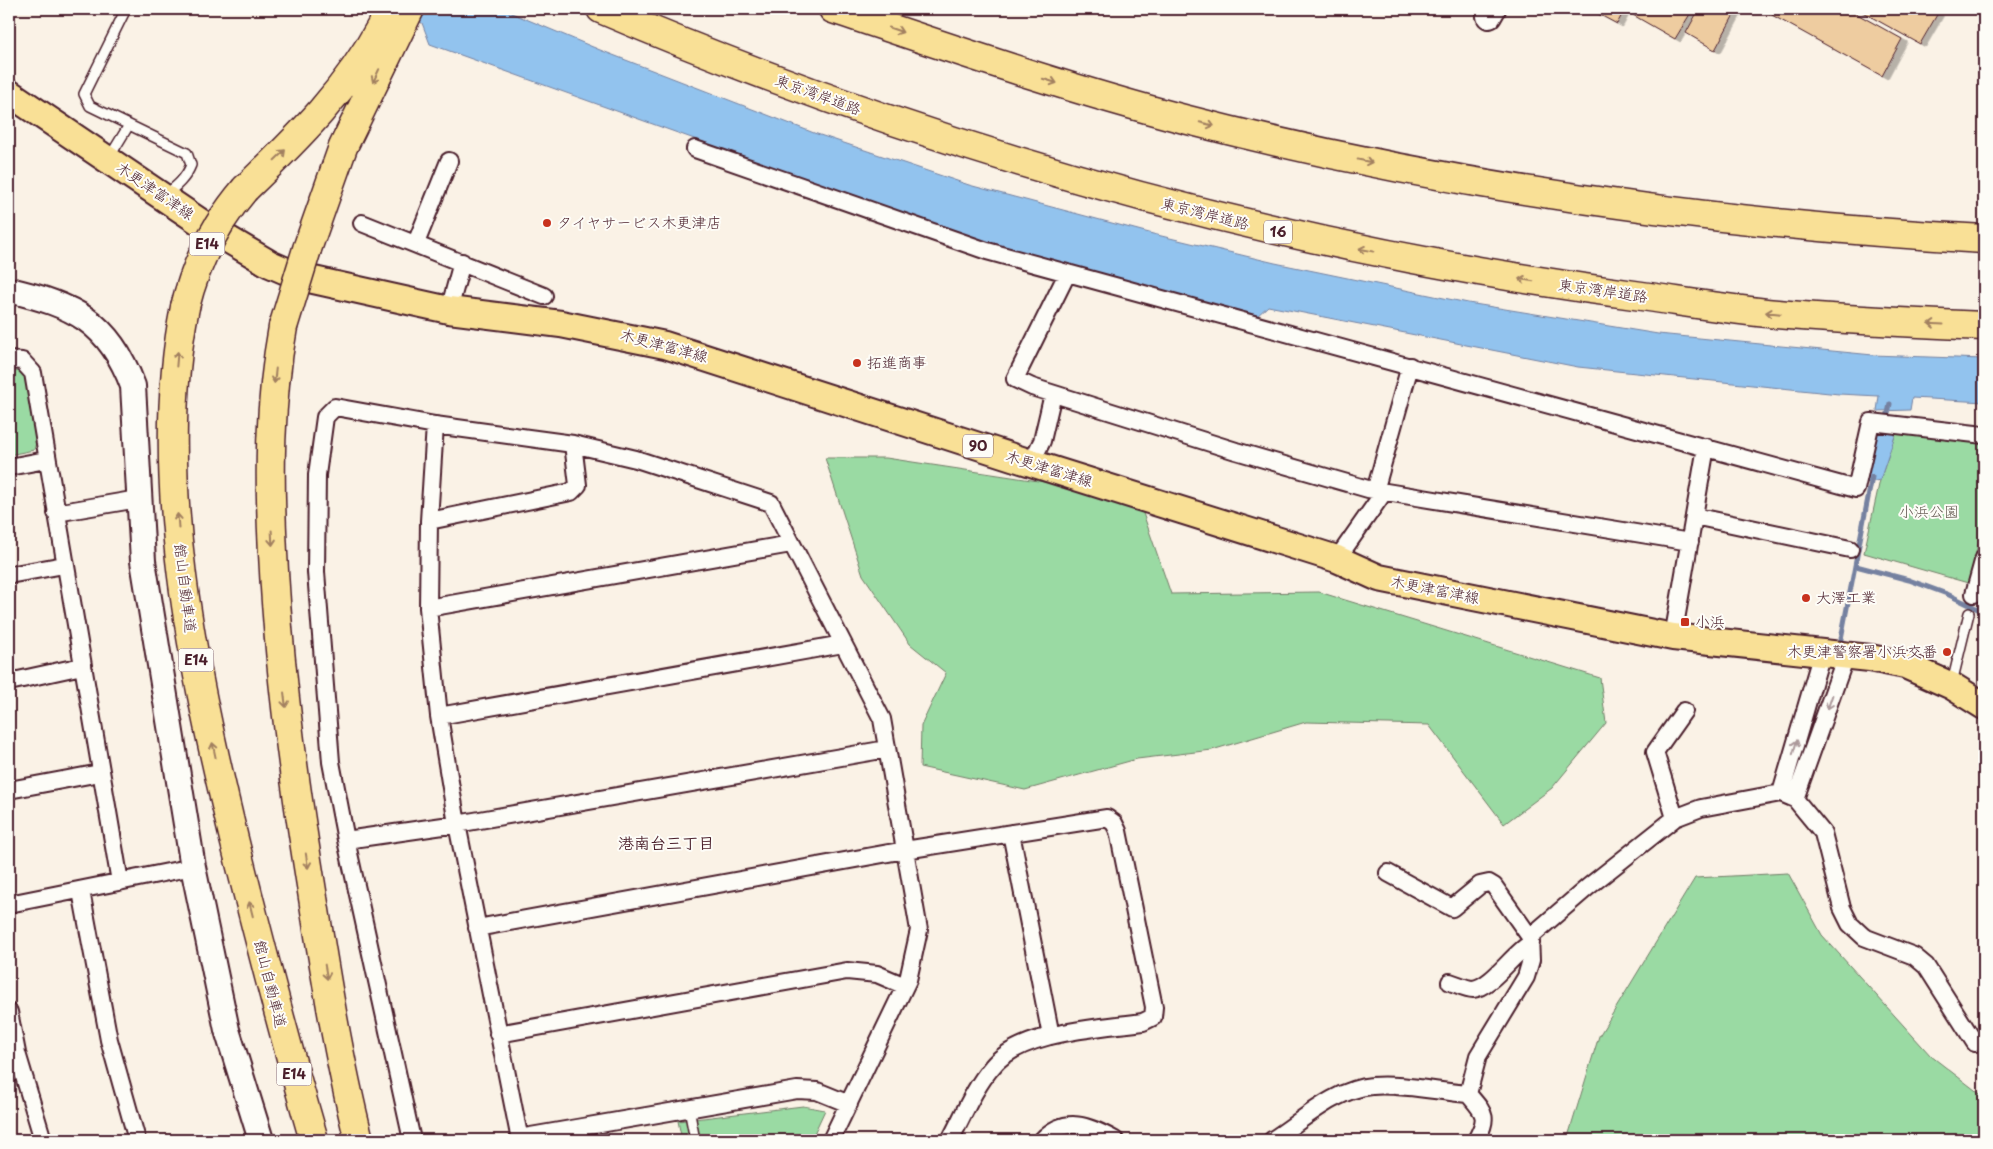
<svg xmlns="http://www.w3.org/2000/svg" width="1993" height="1149" font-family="'Playpen Sans','Klee One',sans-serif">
<defs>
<filter id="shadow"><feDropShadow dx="5.5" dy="3" stdDeviation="0" flood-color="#0004"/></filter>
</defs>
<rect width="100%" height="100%" fill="#faf2e6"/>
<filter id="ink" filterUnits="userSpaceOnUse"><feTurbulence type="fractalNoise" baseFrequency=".02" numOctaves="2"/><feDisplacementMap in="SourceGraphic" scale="10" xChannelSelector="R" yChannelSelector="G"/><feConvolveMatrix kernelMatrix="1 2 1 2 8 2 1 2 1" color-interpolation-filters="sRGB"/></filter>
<g filter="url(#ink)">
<!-- green -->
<path fill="#9adaa3" stroke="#727c67" d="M9,370L21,372L27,376L38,436L34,450L9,455Z
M1896,433L1984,440V522L1968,583L1864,553L1880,480Z
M825,458H886L1137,496L1171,594L1319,592L1600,678L1606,723L1552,788L1504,824L1429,725L1306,722L1212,750L1137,759L1025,790L920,767L921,726L946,673L910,644L863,575Z
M1788,873L1822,935L1931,1056L1984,1097V1140H1567L1599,1036L1695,878Z
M803,1106L825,1110L811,1140H682L678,1121Z"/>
<!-- water -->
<path fill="#92c3ee" stroke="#7581a0" d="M395,9H502L600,50L814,133L969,185L1153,234L1275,263L1468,303L1658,334L1873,355L1984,359V402L1912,398L1910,410L1877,411L1879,396L1839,394L1578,367L1268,306L1256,317L995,247L430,44L422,23Z
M1876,429L1896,433L1880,480L1865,483Z"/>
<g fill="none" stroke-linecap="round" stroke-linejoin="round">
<!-- stream -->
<path stroke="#7581a0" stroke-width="5" d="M1886,422L1890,404
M1856,566L1909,580L1947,594L1984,612
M1841,639L1872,477"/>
</g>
<!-- building -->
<path fill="#eecca0" stroke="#4a1f2b" filter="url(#shadow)" d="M1589,9H1625L1617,24Z
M1636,9H1693L1675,39L1633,15Z
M1699,9H1737L1715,50L1686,33Z
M1761,9H1848L1902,39L1882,76Z
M1857,9H1931L1938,13L1920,44Z"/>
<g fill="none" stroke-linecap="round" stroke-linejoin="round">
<defs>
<path id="lane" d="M126,9L84,94L90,106L187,153L191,165C186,178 177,186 165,195
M109,158L129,125
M1952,683L1969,613
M689,1109L694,1135"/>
<path id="street" d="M695,149L987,251L1856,489L1871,422L1984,435
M362,223L544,296
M416,243L449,161
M1067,274L1015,379L1032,387L1236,451L1368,489L1690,542
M449,310L462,262
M9,360L22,361L33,373L120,882
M435,425L429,521L428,608L439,716L457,824L520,1140
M1031,463L1042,441L1053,394
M9,467L46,460
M1375,491L1410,366
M56,513L138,499
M1694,516L1850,549
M429,521L571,492L578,485L573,444
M1337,559L1384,492
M9,575L64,565
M1974,594L1984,558
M428,608L791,544
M1673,637L1706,447
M9,682L82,666
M439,716L843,644
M9,790L100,773
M1781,793L1822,653
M1795,799L1846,656
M1675,818L1655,752L1684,711
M1011,833L1051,1036
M346,840L457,824L887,749
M1388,873L1452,908L1480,885L1489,883L1494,886L1530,937
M81,891L109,1040L137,1140
M9,904L193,867
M477,928L905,850L1107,818L1114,823L1118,831L1154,1007L1153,1017L1143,1022C1101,1028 1020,1031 992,1067C974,1088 963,1116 950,1140
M1450,982C1457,984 1466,989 1473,989C1492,987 1513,953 1531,943
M9,1012L17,1053L43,1140
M498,1034L847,971L877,974L905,986
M1468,1094L1478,1056L1526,977L1531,960L1530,937L1588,887L1675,818L1701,808L1781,793L1795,799L1823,833L1842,908L1850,924L1864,937L1914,956L1926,966L1975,1043L1984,1037
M519,1138L797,1090L817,1091L849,1104
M412,1140L346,840L331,762L316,572L317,475L325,417L335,407L435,425L573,444L636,459L771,503L882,719L919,930L908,980L831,1140
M1042,1140C1066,1115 1089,1126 1115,1140
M1272,1140C1302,1121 1335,1089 1372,1086C1398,1083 1441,1092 1468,1094C1485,1114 1489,1116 1476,1140"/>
<path id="secondary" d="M1489,16L1493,9
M9,290C73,305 109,321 133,386L143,561L193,867L227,1030L261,1140"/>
<path id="primary" d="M9,93L209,228L270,264L300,277L449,310L561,324L665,345L1031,463L1337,559L1379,578L1673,637L1870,658L1905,665L1952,686L1984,706"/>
<path id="highway" d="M601,9C936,152 1287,250 1649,297C1691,303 1734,310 1777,314C1846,320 1915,323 1984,326
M833,9C950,48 1065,88 1184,119C1446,187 1714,224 1984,239
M245,189C299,137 347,90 383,23
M307,249L343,147L410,9
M185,307C151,477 194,672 234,839C259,940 285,1040 314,1140
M283,327C269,403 269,477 273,553C278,656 291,759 307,860C322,954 336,1049 359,1140"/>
</defs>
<!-- lane casing -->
<use href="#lane" stroke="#4a1f2b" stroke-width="12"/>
<!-- street casing -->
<use href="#street" stroke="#4a1f2b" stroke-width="20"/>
<!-- secondary casing -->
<use href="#secondary" stroke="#4a1f2b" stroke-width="28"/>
<!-- primary casing -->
<use href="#primary" stroke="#4a1f2b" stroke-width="30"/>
<!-- highway casing -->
<use href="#highway" stroke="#4a1f2b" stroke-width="31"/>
<!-- lane -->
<use href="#lane" stroke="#fdfcf7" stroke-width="9"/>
<!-- street -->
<use href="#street" stroke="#fdfcf7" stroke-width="16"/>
<!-- secondary -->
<use href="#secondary" stroke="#fdfcf7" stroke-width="24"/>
<!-- primary -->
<use href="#primary" stroke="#f9e096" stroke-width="26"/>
<!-- highway -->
<use href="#highway" stroke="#f9e096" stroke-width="28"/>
<defs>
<path id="highway-bridge" d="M185,307C196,262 215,224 245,189
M283,327L307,249"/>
</defs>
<!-- highway-bridge casing -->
<use href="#highway-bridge" stroke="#4a1f2b" stroke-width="31" stroke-linecap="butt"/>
<!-- highway-bridge -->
<use href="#highway-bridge" stroke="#f9e096" stroke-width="28"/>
</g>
<!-- one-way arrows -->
<defs><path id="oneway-shaft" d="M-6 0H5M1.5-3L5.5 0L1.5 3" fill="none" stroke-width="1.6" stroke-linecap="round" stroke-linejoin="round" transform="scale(1.25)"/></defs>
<g stroke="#a28060">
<use href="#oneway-shaft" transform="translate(896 30) rotate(19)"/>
<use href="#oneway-shaft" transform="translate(376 76) rotate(115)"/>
<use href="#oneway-shaft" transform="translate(1050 81) rotate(17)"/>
<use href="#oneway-shaft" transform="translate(1207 124) rotate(14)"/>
<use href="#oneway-shaft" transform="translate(280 155) rotate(-44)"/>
<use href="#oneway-shaft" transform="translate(1365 161) rotate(12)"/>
<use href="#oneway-shaft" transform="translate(1366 250) rotate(-169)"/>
<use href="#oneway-shaft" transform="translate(1526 280) rotate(-171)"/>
<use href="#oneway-shaft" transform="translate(1773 313) rotate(-174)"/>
<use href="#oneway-shaft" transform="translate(1936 324) rotate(-177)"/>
<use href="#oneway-shaft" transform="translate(177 359) rotate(-85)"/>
<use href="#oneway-shaft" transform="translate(275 376) rotate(96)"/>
<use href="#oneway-shaft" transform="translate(178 521) rotate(-94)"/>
<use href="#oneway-shaft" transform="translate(272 538) rotate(87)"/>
<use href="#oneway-shaft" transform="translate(285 700) rotate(83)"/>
<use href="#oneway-shaft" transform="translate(214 750) rotate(-102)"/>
<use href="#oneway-shaft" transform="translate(307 861) rotate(81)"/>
<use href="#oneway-shaft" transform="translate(251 909) rotate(-104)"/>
<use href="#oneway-shaft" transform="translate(326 972) rotate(80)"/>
</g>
<g stroke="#ac999b">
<use href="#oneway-shaft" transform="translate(1830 702) rotate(109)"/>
<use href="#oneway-shaft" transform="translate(1795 747) rotate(-73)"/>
</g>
</g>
<!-- markers -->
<g fill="#c8321e" stroke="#fdfcf7" stroke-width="2">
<circle cx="547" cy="223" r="5"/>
<circle cx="857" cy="363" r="5"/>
<circle cx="1806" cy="598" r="5"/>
<rect x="1680" y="617" width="10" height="10" rx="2.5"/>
<circle cx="1947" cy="652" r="5"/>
</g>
<g text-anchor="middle" stroke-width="4" stroke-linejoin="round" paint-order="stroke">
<!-- shield labels -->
<g fill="#fdfcf7" stroke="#806168" stroke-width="1">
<rect x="1264" y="220.5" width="28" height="23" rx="4"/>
<rect x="189.5" y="232.5" width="35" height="23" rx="4"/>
<rect x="963" y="434.5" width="30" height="23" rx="4"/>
<rect x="178.5" y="648.5" width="35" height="23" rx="4"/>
<rect x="276.5" y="1062.5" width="35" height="23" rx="4"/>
</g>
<g font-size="14" font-weight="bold" fill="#4a1f2b">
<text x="1278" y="237">16</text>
<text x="207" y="249">E14</text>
<text x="978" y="451">90</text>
<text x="196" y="665">E14</text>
<text x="294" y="1079">E14</text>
</g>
<!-- street labels -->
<g font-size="15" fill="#4a1f2b" stroke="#fdfcf7">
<text transform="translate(818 95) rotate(20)" y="5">東京湾岸道路</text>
<text transform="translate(155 191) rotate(34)" y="5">木更津富津線</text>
<text transform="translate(1205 214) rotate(14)" y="5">東京湾岸道路</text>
<text transform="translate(1603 291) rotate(8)" y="5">東京湾岸道路</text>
<text transform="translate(664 346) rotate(15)" y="5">木更津富津線</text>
<text transform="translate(1049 469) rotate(17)" y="5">木更津富津線</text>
<text transform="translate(185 588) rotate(83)" y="5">館山自動車道</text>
<text transform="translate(1435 590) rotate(11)" y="5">木更津富津線</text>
<text transform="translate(270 984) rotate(76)" y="5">館山自動車道</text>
</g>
<!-- poi labels -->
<g font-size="15" fill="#4a1f2b" stroke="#fdfcf7" text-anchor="start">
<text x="557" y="228">タイヤサービス木更津店</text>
<text x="867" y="368">拓進商事</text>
<text x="1816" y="603">大澤工業</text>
<text x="1695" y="627">小浜</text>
<text x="1937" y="657" text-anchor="end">木更津警察署小浜交番</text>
</g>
<!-- park labels -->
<g font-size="15" fill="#62574f" stroke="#fdfcf7">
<text x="1929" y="517">小浜公園</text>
</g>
<!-- neighbourhood labels -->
<g font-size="16" font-weight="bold" fill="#4a1f2b" stroke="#fdfcf7">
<text x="666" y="849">港南台三丁目</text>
</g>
</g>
<!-- margin -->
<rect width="1993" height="1149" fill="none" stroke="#fdfcf7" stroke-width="30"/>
<rect x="15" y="15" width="1963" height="1119" fill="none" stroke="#4a1f2b" stroke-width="2" filter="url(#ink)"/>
</svg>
